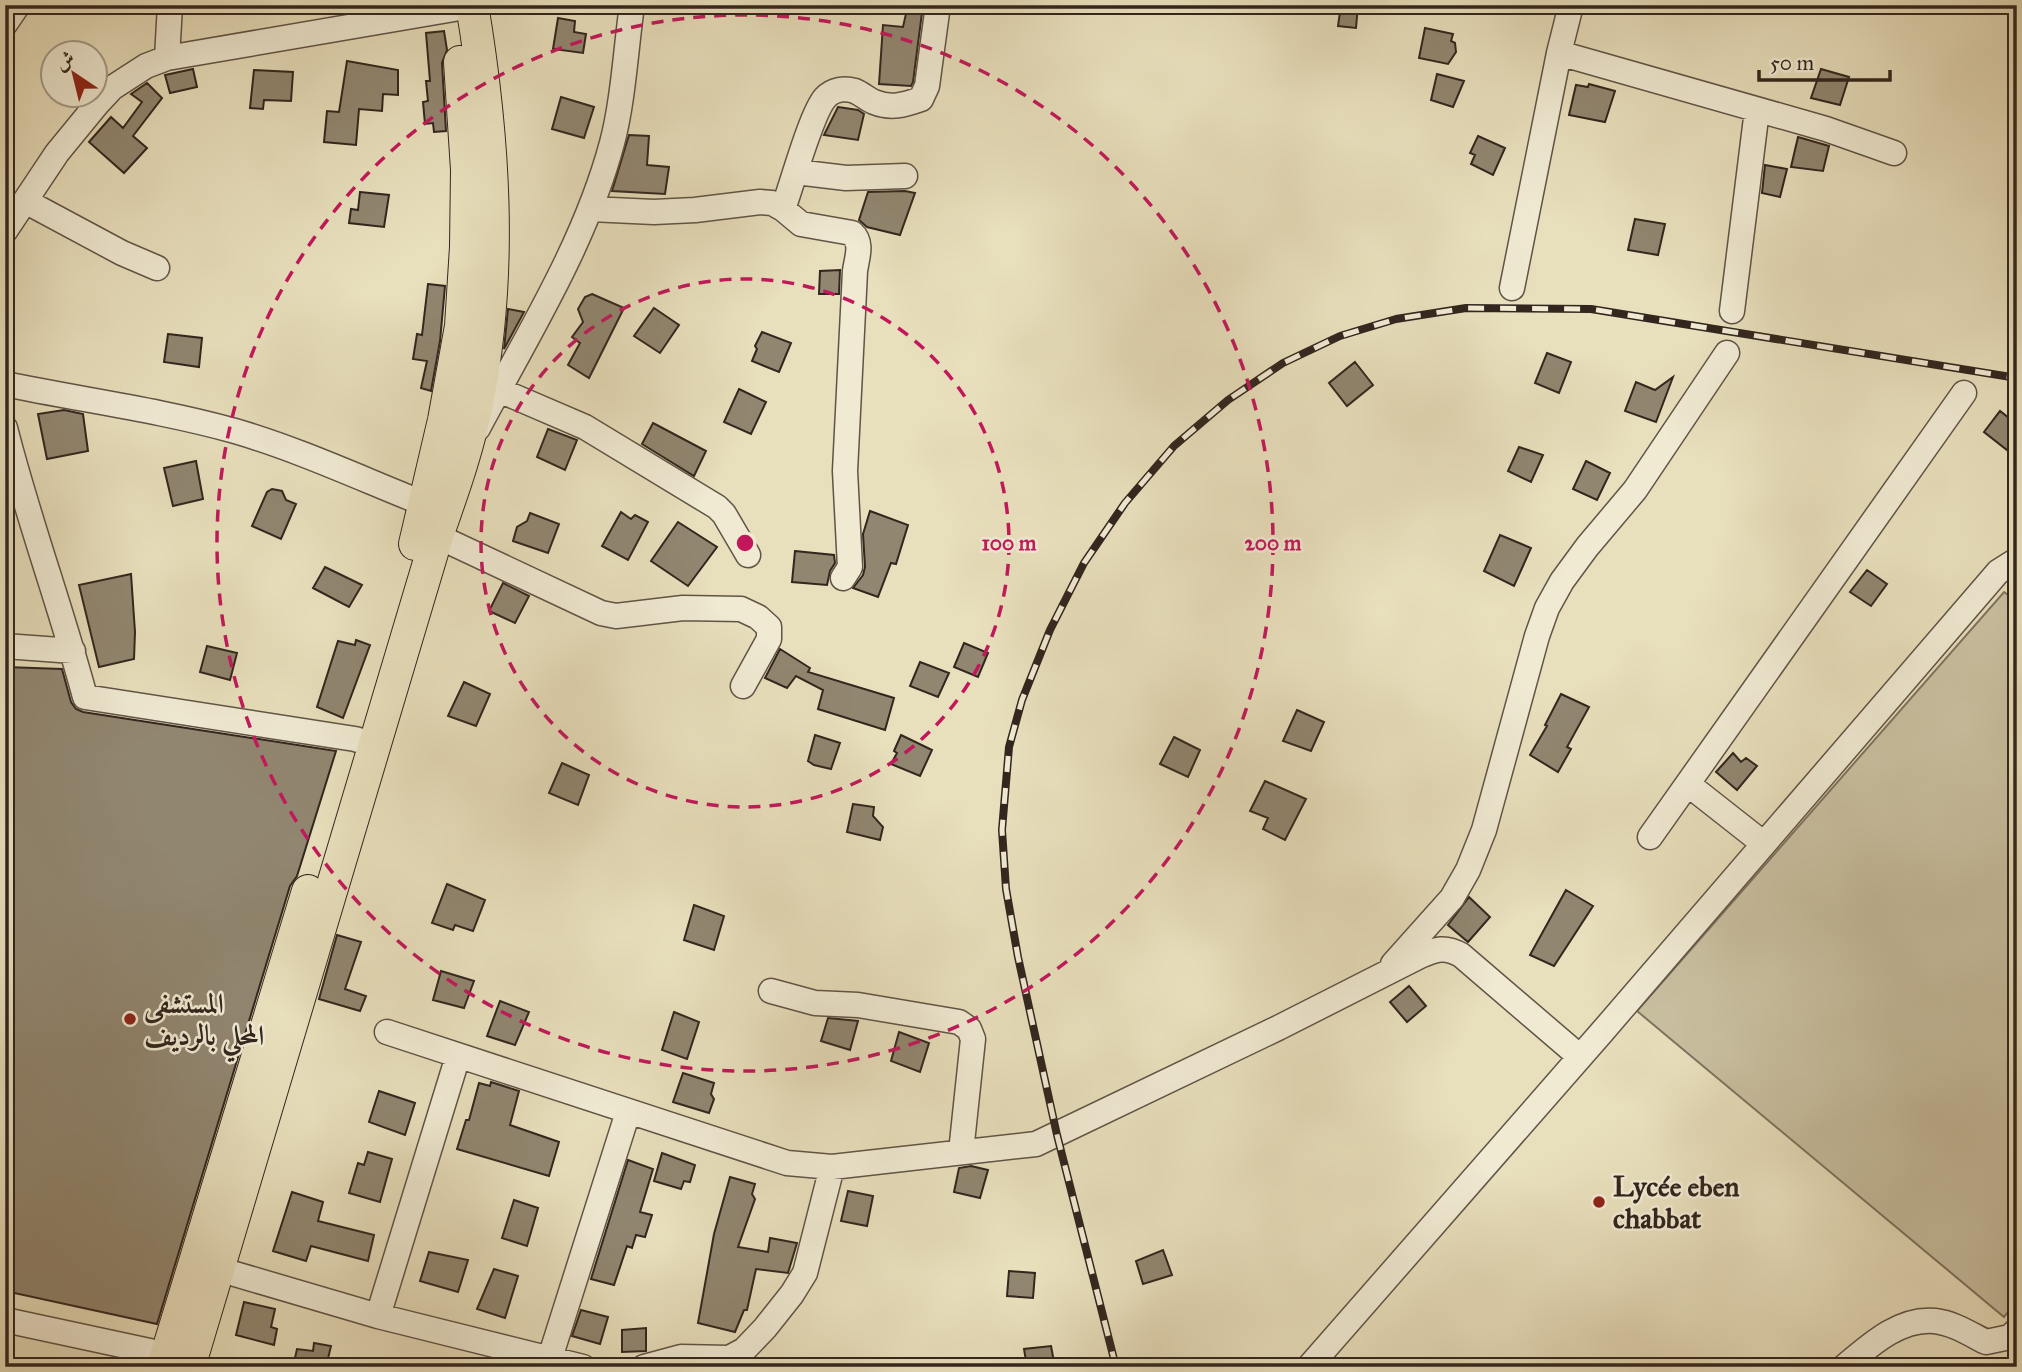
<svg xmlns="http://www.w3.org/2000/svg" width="2022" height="1372" font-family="'IM FELL Great Primer',Amiri,serif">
<rect width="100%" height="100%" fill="#e8dfbc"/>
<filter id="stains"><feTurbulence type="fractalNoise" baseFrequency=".00286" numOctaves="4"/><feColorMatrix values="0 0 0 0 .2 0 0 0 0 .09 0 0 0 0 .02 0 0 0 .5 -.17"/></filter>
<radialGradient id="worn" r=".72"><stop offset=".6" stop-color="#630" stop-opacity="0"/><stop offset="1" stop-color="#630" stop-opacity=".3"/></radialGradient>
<!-- green -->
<path fill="#c9c0a1" stroke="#7e7360" stroke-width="2" d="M2004,592L2017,602V1301L2004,1317L1637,1011Z"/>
<!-- building -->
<path fill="#918670" stroke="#32261e" stroke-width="2" d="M908,5H923L913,82L911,86L879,84L883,25L903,27Z
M1341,5H1358L1356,28L1338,26Z
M558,18L575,21L574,32L586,34L583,53L553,49Z
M1425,28L1453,34L1451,41L1455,43L1456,52L1448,64L1419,58Z
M444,31L447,50L442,63L446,131L434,132L433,123L425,124L423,102L428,101L426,81H430L426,33Z
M347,61L398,70V95L383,94L382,111L359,109L356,145L324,142L327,111L339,112Z
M193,69L197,87L170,93L165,75Z
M1821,69L1849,77L1840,105L1811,98Z
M254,70L293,72L291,101L264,100L263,109L250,108Z
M1437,74L1464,81L1453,107L1431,100Z
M147,83L162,98L133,136L147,148L124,173L89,142L111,117L123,128L142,102L131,94Z
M1589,84L1615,91L1605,122L1569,115L1576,85L1588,87Z
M561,97L594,107L584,138L552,129Z
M838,107L858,110L864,114L858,140L824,135Z
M629,135L649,136L647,165L669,167L665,194L612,191Z
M1478,136L1505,148L1493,175L1471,164L1475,155L1470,153Z
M1798,137L1829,146L1823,171L1791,167Z
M1765,165L1787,169L1780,197L1762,193Z
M905,191L915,193L900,235L867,227L859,220L868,192Z
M360,192L389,195L384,227L349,223L351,209L358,210Z
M1635,219L1665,224L1658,255L1628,250Z
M840,270L839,294H819L820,271Z
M428,284L445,286L440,341L431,391L421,388L427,361L413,359L417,334L422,335Z
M592,294L624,308L589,378L568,365L580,343L572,337L583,322L578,309L585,297Z
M654,308L679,325L660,353L634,336Z
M508,309L524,312L504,349Z
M762,332L791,343L779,372L752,361L757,349L755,346Z
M168,334L202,338L199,367L164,362Z
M1547,353L1571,362L1559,393L1535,383Z
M1355,362L1373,385L1347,406L1329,383Z
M1673,377L1656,422L1625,411L1636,382L1655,390Z
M739,389L766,402L751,434L724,422Z
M2017,408V437L2007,450L1984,432L2000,411L2009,418Z
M64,410L83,414L88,451L47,459L38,414Z
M653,423L706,451L694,476L642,444Z
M548,429L577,440L565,470L537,457Z
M1519,447L1543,455L1531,482L1508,471Z
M196,461L203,499L173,506L164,468Z
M1586,461L1610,473L1597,500L1573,489Z
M272,489L282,491L286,500L296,504L281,539L252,526L267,492Z
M870,511L908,525L896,564L891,563L878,597L853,588L863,575L865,567L863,534Z
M621,512L631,519L635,515L648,522L628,560L602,546Z
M530,513L559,524L548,553L513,541L517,527L527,521Z
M678,522L717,547L688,586L651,561Z
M1500,535L1531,548L1514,586L1484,571Z
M795,551L834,555L835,563L830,571L827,585L792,582Z
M325,567L362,585L349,607L313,588Z
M1867,570L1887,584L1871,606L1850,592Z
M131,574L135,632L134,659L99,667L79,585Z
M503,583L529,596L515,623L489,611Z
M356,640L370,645L343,718L317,707L338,641L355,645Z
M964,643L988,653L978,677L954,667Z
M207,646L237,653L230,680L200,672Z
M780,649L810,668L808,672L894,698L885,730L818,709L823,690L796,676L787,688L765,678Z
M920,662L949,673L938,697L910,686Z
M5,667L62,669L71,702L76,709L83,712L336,751L297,876L290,886L157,1324L5,1291Z
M464,682L490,694L476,726L448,716Z
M1561,694L1589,707L1567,747L1571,749L1558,772L1530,755L1547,726L1545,725Z
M1297,710L1324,722L1311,751L1283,741Z
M815,735L840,743L831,769L814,765L808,761Z
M901,735L932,750L920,776L891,764L897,753L894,751Z
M1174,737L1200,750L1188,777L1160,764Z
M1733,753L1741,762L1746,758L1757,766L1737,790L1716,772Z
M562,763L589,775L578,805L549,793Z
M1265,781L1306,799L1285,840L1263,829L1268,818L1250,811Z
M853,804L874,807L873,816L883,827L880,840L847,832Z
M447,884L485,900L473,931L455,925L453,930L432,923Z
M1566,890L1593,906L1554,966L1530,955Z
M1469,897L1490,917L1468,942L1448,925Z
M694,905L724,916L714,950L684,940Z
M337,935L361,942L345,989L366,996L360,1011L319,999Z
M441,971L474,981L464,1008L433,1000Z
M1409,986L1426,1006L1407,1022L1390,1002Z
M500,1001L529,1012L515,1045L487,1036Z
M674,1012L699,1022L687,1059L662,1050Z
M828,1018L858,1021L850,1050L821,1041Z
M899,1032L929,1043L920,1072L891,1061Z
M683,1073L714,1083L711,1094L714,1099L709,1113L673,1102Z
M491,1082L519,1091L510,1125L559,1142L549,1176L457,1149L466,1120H469L479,1083L490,1086Z
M379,1091L415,1103L405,1135L369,1122Z
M368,1152L392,1159L380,1202L349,1193L358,1163L364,1165Z
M662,1153L695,1165L690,1182L684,1181L681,1189L654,1181Z
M628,1160L653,1169L640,1212L652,1215L645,1237L636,1235L632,1248L627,1246L614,1285L591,1279Z
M971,1166L988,1170L980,1198L954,1192L959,1168Z
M730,1177L755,1184L752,1194L755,1199L738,1247L768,1252L770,1238L797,1243L788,1273L756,1269L747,1310H744L735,1332L698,1323L714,1234Z
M848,1191L873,1196L867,1226L841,1221Z
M292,1192L323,1202L318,1221L374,1235L368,1261L311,1246L306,1261L273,1251Z
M514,1200L538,1208L527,1246L502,1238Z
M1163,1250L1172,1275L1143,1284L1136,1261Z
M429,1252L468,1260L458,1292L420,1281Z
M494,1269L518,1276L505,1318L477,1309Z
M1009,1271L1035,1273L1033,1298L1007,1296Z
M244,1302L275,1309L271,1327L277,1329L274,1345L236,1335Z
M581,1310L608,1317L600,1344L572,1336Z
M646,1328V1351L622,1352V1330Z
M314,1343L331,1346L326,1367H293L297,1349L313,1351Z
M1051,1346L1055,1367H1027L1024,1349Z"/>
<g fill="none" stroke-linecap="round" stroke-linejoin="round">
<defs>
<path id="minor" d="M5,24L18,5
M1559,53L1826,129L1894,153
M167,58L170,5
M796,172L846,178L905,176
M25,201L122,253L157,268
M590,209L654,212L695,210L760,202L772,203L783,209L801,224L852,233C863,243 857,257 855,271L845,471L850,567L843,578
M783,209C792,185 811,114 825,98C833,89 845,88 855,91C862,94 867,99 874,102C891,109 904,105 921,99L927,86L938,5
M5,231L57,153L98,103L112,88L146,66L167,58L454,9
M1512,288L1559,53L1571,5
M1732,311L1757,110
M5,384C82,400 160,410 235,431C300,450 362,479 425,504
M499,390L585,427L717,507L724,514L748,555
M5,428C28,519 61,607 85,697L355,739L375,745
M478,428C527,336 585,244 612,143C623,102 626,48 632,5
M437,536L601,613L616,616L683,608L741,609L758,617L769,627V639L743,686
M5,646L73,651
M1689,785L1764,844
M1650,837L1964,393
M1393,964L1452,898L1468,870L1484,830L1537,636L1547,608L1562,581L1587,547L1635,490L1727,353
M771,991L815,1003L858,1005L959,1022L969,1029L973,1039L961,1152
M387,1032L787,1163L832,1167L1036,1144L1278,1028L1420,956C1436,949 1445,946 1461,955L1580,1057
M218,1269L378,1316L583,1367
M378,1316L458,1056
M5,1320L182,1358
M550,1358L628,1112
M644,1367L681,1357L729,1358L744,1350L765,1328L792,1294L805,1273L832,1167
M1309,1367L1602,1032L1998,572L2017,560
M1844,1367C1869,1346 1900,1317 1935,1321C1953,1323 1970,1334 1986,1342L2010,1337L2017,1330"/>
<path id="major" d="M415,544L444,420L461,326L466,247L467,170L460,62
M163,1367L308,891
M189,1367L437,536C452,493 468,449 477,403C503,271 494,137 472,5"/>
</defs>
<!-- minor casing -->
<use href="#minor" stroke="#605446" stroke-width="27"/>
<!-- major casing -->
<use href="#major" stroke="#32261e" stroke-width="34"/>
<!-- minor -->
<use href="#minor" stroke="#f0ead3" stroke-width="24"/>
<!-- major -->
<use href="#major" stroke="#e8dfbc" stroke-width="32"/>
<defs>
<path id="rail" d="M1116,1367L1057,1135L1018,957L1006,889L1002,830L1009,747L1022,700L1050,630L1084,563L1125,503L1174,446L1228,400L1283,363L1340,336L1396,319L1466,308L1591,309L2017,378"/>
</defs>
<!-- rail casing -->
<use href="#rail" stroke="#32261e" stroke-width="8"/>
<!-- rail -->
<use href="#rail" stroke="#f0ead3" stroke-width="5" stroke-dasharray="16" stroke-linecap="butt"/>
</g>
<!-- distance rings -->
<g fill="none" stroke="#c2185b" stroke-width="3.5" stroke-dasharray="12 9">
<circle cx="745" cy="543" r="264"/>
<circle cx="745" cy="543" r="528"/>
</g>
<!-- markers -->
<g fill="#8f2418" stroke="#f0ead3" stroke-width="2.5">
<circle cx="130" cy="1019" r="7"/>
<circle cx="1599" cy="1202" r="7"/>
</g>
<g text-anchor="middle" stroke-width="5" stroke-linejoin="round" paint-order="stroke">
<!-- poi labels -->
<g font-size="28" font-weight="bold" fill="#32261e" stroke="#f0ead3" text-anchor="start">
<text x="144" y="1013">المستشفى<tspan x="144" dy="32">المحلي بالرديف</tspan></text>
<text x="1613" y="1196">Lycée eben<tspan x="1613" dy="32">chabbat</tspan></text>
</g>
</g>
<circle cx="745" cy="543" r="10" fill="#c2185b" stroke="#f0ead3" stroke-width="3.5"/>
<g font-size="21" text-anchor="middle" font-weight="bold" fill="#c2185b" stroke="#f0ead3" stroke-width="5" stroke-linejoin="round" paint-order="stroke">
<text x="1009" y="550">100 m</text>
<text x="1273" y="550">200 m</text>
</g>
<!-- margin -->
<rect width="2022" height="1372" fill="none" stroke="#e8dfbc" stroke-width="28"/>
<rect x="7" y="7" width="2008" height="1358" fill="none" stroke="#32261e" stroke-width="3.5"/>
<rect x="14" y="14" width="1994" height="1344" fill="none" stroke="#32261e" stroke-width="2"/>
<!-- north arrow -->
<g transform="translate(74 74) rotate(325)"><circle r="33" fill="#f0ead3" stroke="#a49c8b" stroke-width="2"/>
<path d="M0-5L12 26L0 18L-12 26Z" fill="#8f2418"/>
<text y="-10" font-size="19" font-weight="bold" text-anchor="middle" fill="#32261e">ش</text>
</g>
<!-- scale -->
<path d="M1759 70v10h131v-10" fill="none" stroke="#32261e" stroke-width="3.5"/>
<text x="1770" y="70" font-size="21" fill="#32261e" stroke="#f0ead3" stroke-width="5" paint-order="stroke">50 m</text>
<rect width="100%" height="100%" filter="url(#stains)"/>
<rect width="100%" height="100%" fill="url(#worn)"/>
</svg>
